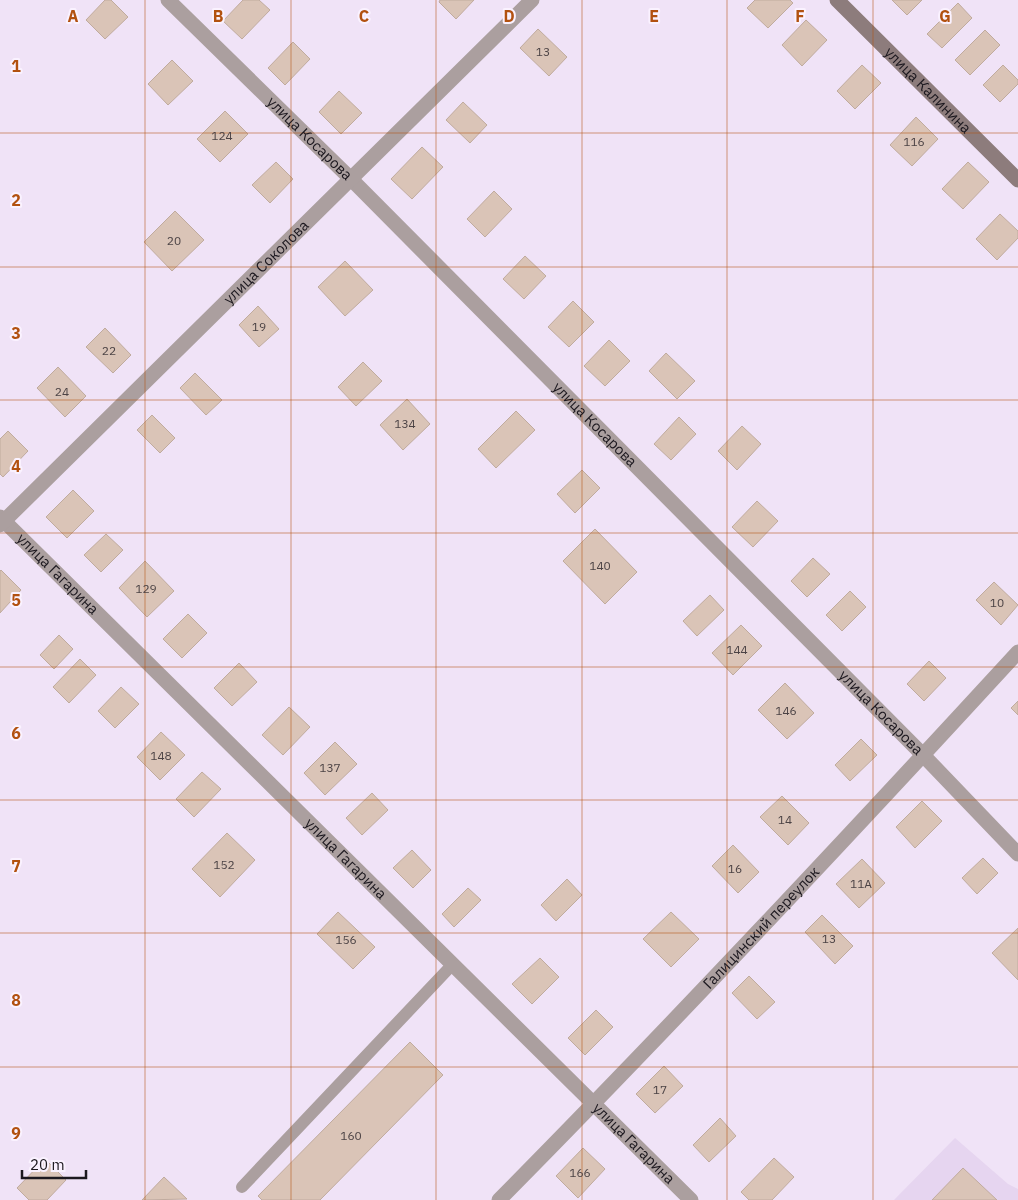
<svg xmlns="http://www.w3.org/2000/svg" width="1018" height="1200" font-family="'IBM Plex Sans',sans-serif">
<rect width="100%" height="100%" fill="#f0e3f7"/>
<!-- built -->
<path fill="#e6d5f0" d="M955,1138L1008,1184L1018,1189V1200H894Z"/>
<!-- building -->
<path fill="#dac4b7" stroke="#c0ab9e" d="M105,0H111L128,17L105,39L86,20Z
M243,0H259L270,10L242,39L223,21Z
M440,0H474L456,19L439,2Z
M755,0H790L793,3L768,28L747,8Z
M892,0H922L907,15Z
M958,3L972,18L942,48L927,34Z
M806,20L827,40L802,66L782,45Z
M538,29L567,57L549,76L520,48Z
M985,30L1000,45L970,75L955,60Z
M293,42L310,59L285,85L268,68Z
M172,60L193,81L168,105L148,84Z
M862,65L881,83L855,109L837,91Z
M1003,65L1018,80V84L1000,102L983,85Z
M339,91L362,113L341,134L319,112Z
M463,102L487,125L470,143L446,120Z
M225,111L248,134L220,162L197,139Z
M916,117L938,139L912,166L890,145Z
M422,147L443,167L412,199L391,179Z
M276,162L293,179L270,203L252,185Z
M968,162L989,182L963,209L942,189Z
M494,191L512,209L485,237L467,219Z
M175,211L204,240L172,271L144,242Z
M1000,214L1018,231V238L997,260L976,239Z
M525,256L546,276L524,299L503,279Z
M345,261L373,290L345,316L318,287Z
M573,301L594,322L569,347L548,327Z
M258,306L279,329L259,347L239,325Z
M105,328L131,355L113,373L86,347Z
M609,340L630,361L605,386L584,366Z
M666,353L695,381L677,399L649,371Z
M363,362L382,381L356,406L338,387Z
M58,367L86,396L65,417L37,388Z
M195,373L222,400L206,415L180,388Z
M407,399L430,424L403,450L380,425Z
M516,411L535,430L496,468L478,449Z
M152,415L175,438L160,453L137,430Z
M679,417L696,434L671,460L654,444Z
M742,426L761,444L737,470L718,451Z
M8,431L28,451L3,477L0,474V439Z
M582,470L600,488L575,513L557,494Z
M73,490L94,511L67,538L46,517Z
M757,501L778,521L753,547L732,527Z
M595,529L637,572L605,604L563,561Z
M106,534L123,550L101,572L84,555Z
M813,558L830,574L807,597L791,581Z
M145,561L174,591L147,617L119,588Z
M1,570L21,590L0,613V571Z
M994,582L1018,605L1001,625L976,600Z
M850,591L866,607L842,631L826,615Z
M710,595L724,610L697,636L683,621Z
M188,614L207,633L182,658L163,639Z
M741,625L762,646L733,675L712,653Z
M59,635L73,649L54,669L40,655Z
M80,659L96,675L69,703L53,687Z
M929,661L946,678L924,701L907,684Z
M239,663L257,682L232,706L214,688Z
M785,683L814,713L787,739L758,710Z
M121,687L139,704L115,728L98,711Z
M1018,701V715L1011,708Z
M289,707L310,727L283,755L262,735Z
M161,732L185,755L160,780L137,757Z
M861,739L877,755L850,781L835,765Z
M335,742L357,764L325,795L304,773Z
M202,772L221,789L194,817L176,799Z
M372,793L388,810L362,835L346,818Z
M782,796L809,823L788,845L760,817Z
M922,801L942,821L915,848L896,827Z
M227,833L255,860L220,897L192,869Z
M733,845L759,872L738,893L712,866Z
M412,850L431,870L413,888L393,868Z
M983,858L998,873L977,894L962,878Z
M862,859L885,883L859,908L836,884Z
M567,879L582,895L556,921L541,905Z
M468,888L481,900L454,927L442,914Z
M338,912L375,947L353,969L317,934Z
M671,912L699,939L671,967L643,939Z
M822,915L853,946L835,964L805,932Z
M1018,928V980L992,953Z
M540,958L559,977L532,1004L512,984Z
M749,976L775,1002L757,1019L732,993Z
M596,1010L613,1027L585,1055L568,1038Z
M410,1042L443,1075L320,1200H262L258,1196Z
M664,1066L683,1086L655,1113L636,1094Z
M720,1118L736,1136L709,1162L693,1145Z
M583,1148L605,1169L578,1198L556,1176Z
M774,1158L794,1177L772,1200H749L741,1192Z
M45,1159L66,1180L47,1200H29L17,1188Z
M963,1168L997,1200H932Z
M164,1177L187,1199L142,1200Z"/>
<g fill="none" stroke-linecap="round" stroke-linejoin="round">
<!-- lane -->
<path stroke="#ab9f9f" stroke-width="12" d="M242,1187L452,965"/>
<!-- street -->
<g stroke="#ab9f9f" stroke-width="15">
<path id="s1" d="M168,0L352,180L923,755L1018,854"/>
<path id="s2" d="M0,517L691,1200"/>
<path id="s3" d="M0,525L532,0"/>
<path id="s4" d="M499,1200C676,1021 848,837 1018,652"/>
</g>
<!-- secondary -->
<path stroke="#8d7c7c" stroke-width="15" id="s5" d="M837,0L1018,180"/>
</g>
<!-- grid -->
<path fill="none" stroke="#b25110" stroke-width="1" stroke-opacity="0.55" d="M145,0V1200M291,0V1200M436,0V1200M582,0V1200M727,0V1200M873,0V1200M0,133H1018M0,267H1018M0,400H1018M0,533H1018M0,667H1018M0,800H1018M0,933H1018M0,1067H1018"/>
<g text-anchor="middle" stroke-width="4" stroke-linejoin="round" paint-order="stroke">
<!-- number labels -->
<g font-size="12" fill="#4c4345">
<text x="543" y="56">13</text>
<text x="222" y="140">124</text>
<text x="914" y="146">116</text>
<text x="174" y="245">20</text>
<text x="259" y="331">19</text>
<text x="109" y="355">22</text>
<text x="62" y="396">24</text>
<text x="405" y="428">134</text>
<text x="600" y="570">140</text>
<text x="146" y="593">129</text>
<text x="997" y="607">10</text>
<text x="737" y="654">144</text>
<text x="786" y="715">146</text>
<text x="161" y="760">148</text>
<text x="330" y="772">137</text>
<text x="785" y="824">14</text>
<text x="224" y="869">152</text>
<text x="735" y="873">16</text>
<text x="861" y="888">11А</text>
<text x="829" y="943">13</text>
<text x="346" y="944">156</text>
<text x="660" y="1094">17</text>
<text x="351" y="1140">160</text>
<text x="580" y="1177">166</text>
</g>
<!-- street labels -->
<g font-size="15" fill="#1c181f" stroke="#faf2ff">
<text dy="5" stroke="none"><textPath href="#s5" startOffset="128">улица Калинина</textPath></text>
<text dy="5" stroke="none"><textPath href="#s1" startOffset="198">улица Косарова</textPath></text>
<text dy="5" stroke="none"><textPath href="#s3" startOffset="374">улица Соколова</textPath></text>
<text dy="5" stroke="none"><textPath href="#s1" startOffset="602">улица Косарова</textPath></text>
<text dy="5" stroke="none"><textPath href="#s2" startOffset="81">улица Гагарина</textPath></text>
<text dy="5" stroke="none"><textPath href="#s1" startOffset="1008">улица Косарова</textPath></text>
<text dy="5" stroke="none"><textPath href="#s2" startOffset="486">улица Гагарина</textPath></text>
<text dy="5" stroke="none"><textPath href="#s4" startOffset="378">Галицинский переулок</textPath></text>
<text dy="5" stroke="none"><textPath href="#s2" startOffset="891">улица Гагарина</textPath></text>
</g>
</g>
<g font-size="16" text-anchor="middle" font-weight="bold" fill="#b25110" stroke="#faf2ff" stroke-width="4" stroke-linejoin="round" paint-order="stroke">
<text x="73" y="22">A</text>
<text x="218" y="22">B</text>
<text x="364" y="22">C</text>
<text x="509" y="22">D</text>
<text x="654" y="22">E</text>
<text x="800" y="22">F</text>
<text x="945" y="22">G</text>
<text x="16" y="72">1</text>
<text x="16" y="206">2</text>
<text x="16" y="339">3</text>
<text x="16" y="472">4</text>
<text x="16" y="606">5</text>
<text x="16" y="739">6</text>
<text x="16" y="872">7</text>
<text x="16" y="1006">8</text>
<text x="16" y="1139">9</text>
</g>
<!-- scale -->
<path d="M22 1170v8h64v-8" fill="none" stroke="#1c181f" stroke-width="2.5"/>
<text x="30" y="1170" font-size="15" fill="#1c181f" stroke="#faf2ff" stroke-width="4" paint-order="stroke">20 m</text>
</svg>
